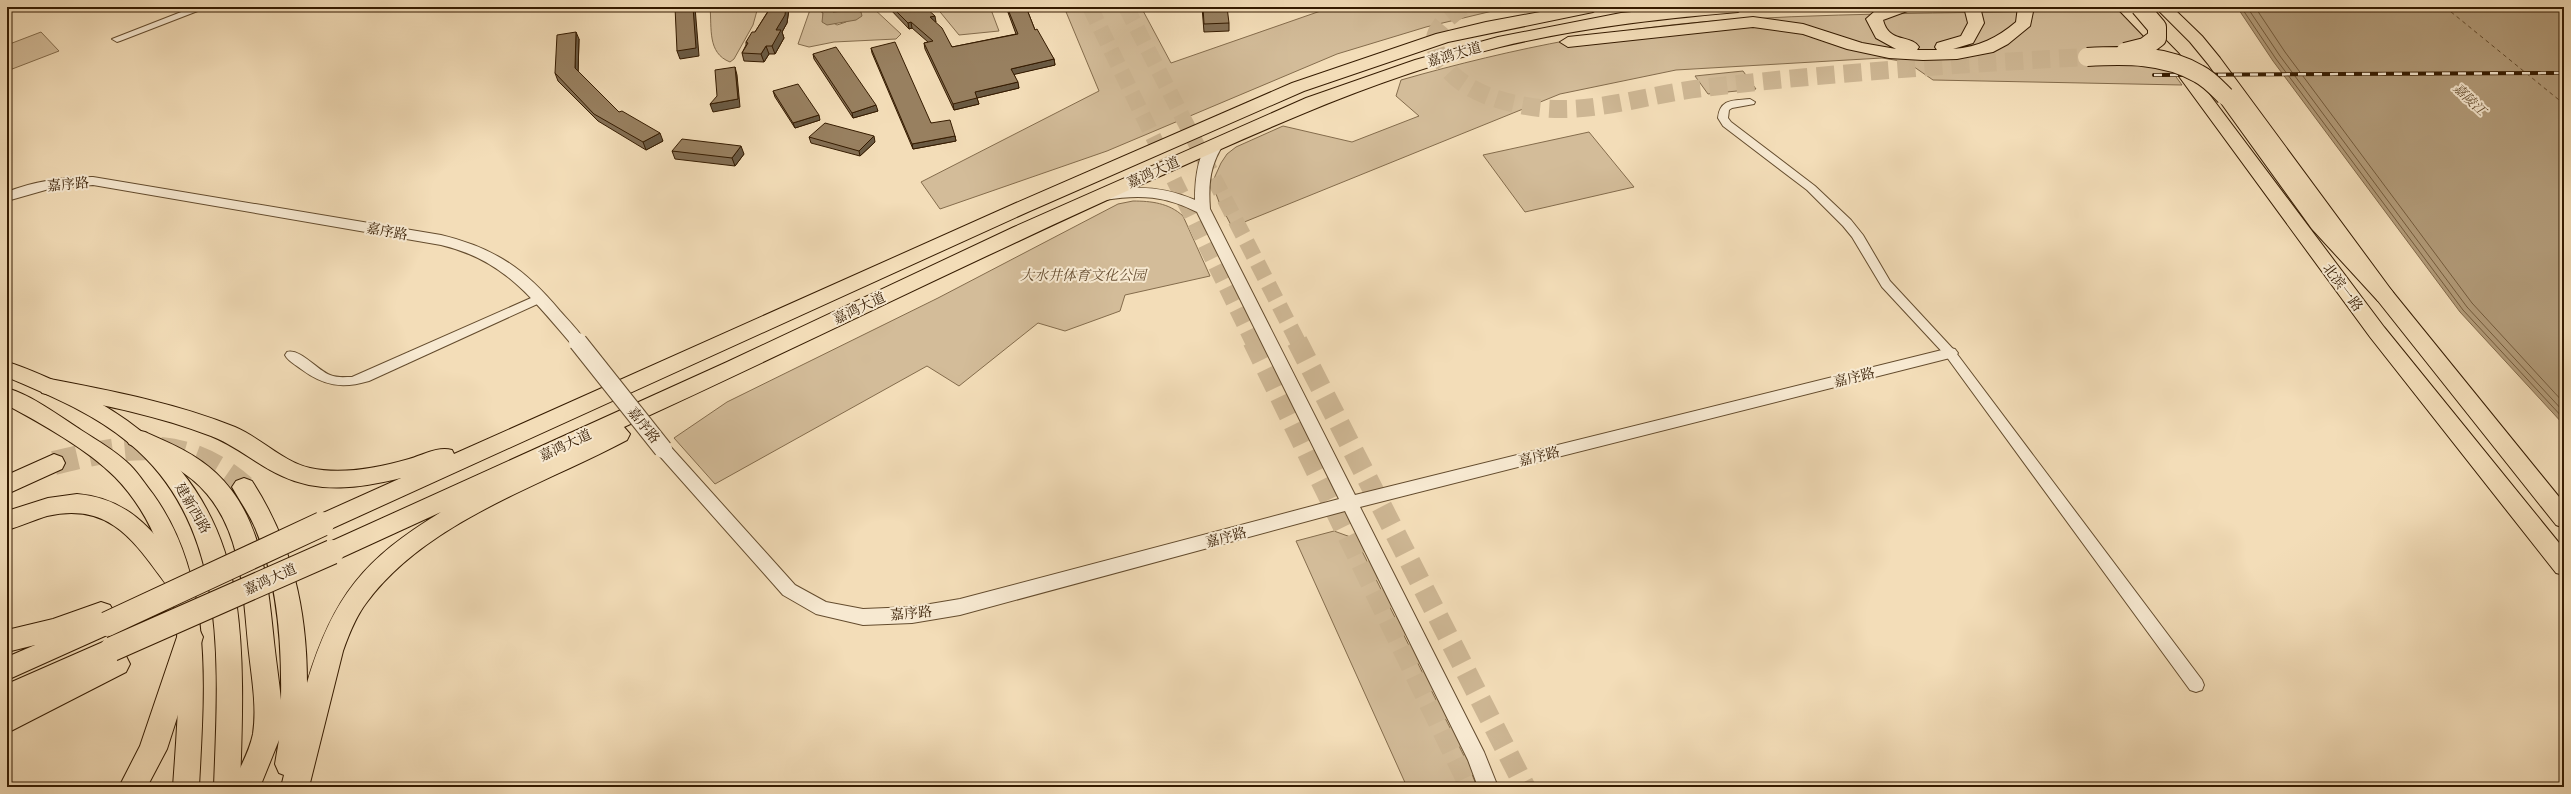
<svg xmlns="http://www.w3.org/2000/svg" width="2571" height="794" font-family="'EB Garamond','Noto Serif SC',serif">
<rect width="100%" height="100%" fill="#f3ddb8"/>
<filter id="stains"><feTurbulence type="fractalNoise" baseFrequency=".005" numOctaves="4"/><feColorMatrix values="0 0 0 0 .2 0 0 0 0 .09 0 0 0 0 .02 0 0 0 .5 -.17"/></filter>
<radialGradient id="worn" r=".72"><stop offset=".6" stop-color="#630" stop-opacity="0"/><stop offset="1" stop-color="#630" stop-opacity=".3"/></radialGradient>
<!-- green -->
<path fill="#d3bc99" stroke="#846c4c" d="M710,7H758L753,25L734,59L730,62C707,53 712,28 710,7Z
M811,7H816L823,13V17L837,25L846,22L848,10L833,12L831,7H872L901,34L896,39L834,42L809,47L798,44Z
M936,7H990L999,31L959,35Z
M1064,7H1141L1171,63L1332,7H1509L1426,27L1337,54L1107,151L940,209L921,182L1099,91Z
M2121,10L2145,35L2182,85L1933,80L1907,62L1882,58L1676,70L1560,94L1232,227L1219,202L1212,183L1221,163L1227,154L1236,147L1283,126L1352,142L1419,116L1396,96L1401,80C1513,48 1628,25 1745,19C1870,12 1995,13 2121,10Z
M41,32L59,51L7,71V45Z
M1743,71L1756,89L1708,94L1695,76Z
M1589,132L1634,187L1525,212L1483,155Z
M1133,201C1151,201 1169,203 1183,216L1210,276L1125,295L1120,311L1065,331L1038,323L959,386L927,366L715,484L674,438L727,402L938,298L1118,204Z
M1334,531L1356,539L1468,764L1477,787H1407L1296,541Z"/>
<!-- water -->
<path fill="#b29b79" stroke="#806849" d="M831,7L833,12L853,10L861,12L862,16L856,20L827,25L822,22L823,13L816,8Z
M2237,7H2564V425L2460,312L2273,61Z"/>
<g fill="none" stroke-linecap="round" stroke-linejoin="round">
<!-- shore -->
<path stroke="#745b3c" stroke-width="1" d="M2241,7L2276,59L2463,310L2564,419
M2247,7L2280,56L2467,307L2564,412
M2255,7L2285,52L2472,303L2564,403"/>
<!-- ferry -->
<path stroke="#61482a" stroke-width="1" stroke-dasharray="4 3.5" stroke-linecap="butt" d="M2445,7L2564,104"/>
<!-- secondary-tunnel-far1 -->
<path stroke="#cdb693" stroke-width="16" stroke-dasharray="16 8" stroke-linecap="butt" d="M1090,7L1253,342
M1126,7L1298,342"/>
<!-- secondary-tunnel -->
<path stroke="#cdb693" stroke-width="21" stroke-dasharray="21 10" stroke-linecap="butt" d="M1253,341L1470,787
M1297,341L1525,787"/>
<!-- trunk-tunnel-far1 -->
<path stroke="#cdb693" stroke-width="18" stroke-dasharray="18 9" stroke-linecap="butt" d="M1463,7C1449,16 1429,31 1436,50C1452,90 1500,103 1540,108C1595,114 1649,94 1703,88C1830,73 1959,64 2087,57"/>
<!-- trunk-tunnel -->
<path stroke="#cdb693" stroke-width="24" stroke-dasharray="24 12" stroke-linecap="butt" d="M54,463C127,445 183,434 244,487"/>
<defs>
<path id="minor" d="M194,7H208L120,41L117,42L112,39Z
M1750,99L1755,102L1754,104L1732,108L1729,110L1728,118L1731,122L1815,186L1851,220L1863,235L1890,281L1954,350L2202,680L2204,685L2202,690L2196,692L2190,690L1946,356L1882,287L1852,237L1843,226L1807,190L1723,126L1718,118C1720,98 1734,101 1750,99Z
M540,294L546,298L544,301L369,381C342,389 324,386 301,369C296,365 288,361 285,355L287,352C300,348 317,370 330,375C337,378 344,377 352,377Z"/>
<path id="tertiary" d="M1218,138L1225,142C1210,164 1208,183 1210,209L1355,495L1950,348L1955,349L1958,353L1955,357L1950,358L1360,507L1484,752L1498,787H1478L1468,760L1345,511L960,615L912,623L863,625L816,614L783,595L657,453L655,449L657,445L663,443L669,445L795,585L826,602L863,609L912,607L960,599L1339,499L1197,212C1166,196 1140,194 1105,200L1098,196C1102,191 1109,191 1115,190C1143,185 1169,189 1195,200C1195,183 1197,143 1218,138Z
M93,177L441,235C495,248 525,269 560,311C569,321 579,331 586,342L583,346H573C532,299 505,260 441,245L93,185L49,189L7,201V192C34,181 64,177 93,177Z"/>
<path id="primary" d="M2116,7H2133L2179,54L2384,327L2564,549V575L2556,573L2370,337L2167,60Z
M2155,7H2172L2202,36L2220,58L2392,291L2564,503V528L2556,525L2378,301L2208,64L2190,42Z
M7,362C25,367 43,376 60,383C157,426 220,493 236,600C245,662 242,725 240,787H214C218,668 231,527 129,443C93,413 49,395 7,377Z
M7,388C33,396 58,415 81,430C98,441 116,451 130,465C139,474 145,484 153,494C214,579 204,688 199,787H173C180,684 194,558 115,477C87,449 42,424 7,405Z"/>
<path id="trunk" d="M1567,7H1601L1593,12L1448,42L1304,91L1030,211L322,533L314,531L310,524L314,517L401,478C361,488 320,494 282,476C257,465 237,446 211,436C159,416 104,405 50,395L42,393L39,387L42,381L50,379C112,391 176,403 235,427C261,438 283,462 310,468C342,475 378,468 409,459C423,455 438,446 452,450L454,454L1016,203L1292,83L1436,34L1486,22Z
M1686,7H1746L1738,12C1658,19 1579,28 1500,47C1381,76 1270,127 1158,177C979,257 803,345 624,427L630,434L627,440C541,486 427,521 367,602C356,616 349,634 343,651L309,787H281L284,775L279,773L275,764L279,740L260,787H231C239,769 249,753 253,734C257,707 252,680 249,653C243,599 244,538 207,494C187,470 157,457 129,444L126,438L129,432L137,430L145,432C170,443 196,454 216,473C262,516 268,583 274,642C276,661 279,680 281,700C282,644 278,583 256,530C250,515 240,501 232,487L236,481L244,478L252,481C292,543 307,609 307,683C333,596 364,559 441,512L332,562L323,559L320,552L323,545L727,362L1014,227L1306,98L1415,60L1498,37L1621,13Z
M1887,7H1912L1910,10L1883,20C1889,44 1911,34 1919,47L1917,50H1937L1935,47L1937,43L1961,36L1968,23L1964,7H1980L1984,23L1973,43L1953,49C1979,47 1997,38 2016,22L2018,7H2034L2030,26L2008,44L1993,52L1957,59L1923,60L1889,58L1847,49L1803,34L1753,27L1568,47L1560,42L1568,37L1753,17L1803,24L1862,43L1896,49L1876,38L1866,19L1875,11Z
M2225,91L2231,92L2326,221L2392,291L2395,296L2392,301L2385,303L2378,301L2312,229L2216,96L2219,92Z
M54,454L62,457L65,463L62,469L7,494V475Z
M77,494C137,499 159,541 194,583L197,590L194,597L185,600L176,597C139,551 117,500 47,516C34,520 21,526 7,530V511L48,498Z
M101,602L110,605L114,612L112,615L116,617L120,624L116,631L7,680V657L35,645L7,652V630L53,619Z
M190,626L199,629L203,637L167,749L147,787H119L140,746L177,637L181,629Z
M112,638L121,641L125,649L122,655L126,656L130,664L126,672L7,733V708L9,707H7V684Z"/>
</defs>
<!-- minor casing -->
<use href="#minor" stroke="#644c2e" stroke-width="2"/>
<!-- tertiary casing -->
<use href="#tertiary" stroke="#644c2e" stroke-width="2"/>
<!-- primary casing -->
<use href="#primary" stroke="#351b00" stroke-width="2"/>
<!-- trunk casing -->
<use href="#trunk" stroke="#351b00" stroke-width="2"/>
<!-- minor -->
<use href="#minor" fill="#f7e9d1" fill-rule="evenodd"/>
<!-- tertiary -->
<use href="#tertiary" fill="#f7e9d1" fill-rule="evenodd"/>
<!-- primary -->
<use href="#primary" fill="#f3ddb8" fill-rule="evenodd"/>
<!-- trunk -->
<use href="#trunk" fill="#f3ddb8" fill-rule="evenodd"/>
<defs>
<path id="rail" d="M2154,75L2564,73"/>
</defs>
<!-- rail casing -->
<use href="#rail" stroke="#351b00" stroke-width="4"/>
<!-- rail -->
<use href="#rail" stroke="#f7e9d1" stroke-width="2.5" stroke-dasharray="8" stroke-linecap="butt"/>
<defs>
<path id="tertiary-bridge" d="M578,342L663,449"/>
<path id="trunk-bridge-far1" d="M2125,52L2145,47L2157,38V27L2140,7
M2087,57C2125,55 2165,54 2199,74C2209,79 2217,88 2225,96"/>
<path id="trunk-bridge" d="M107,624L322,524
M112,649L332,552"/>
</defs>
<!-- tertiary-bridge casing -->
<use href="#tertiary-bridge" stroke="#644c2e" stroke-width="20" stroke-linecap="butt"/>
<!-- trunk-bridge-far1 casing -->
<use href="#trunk-bridge-far1" stroke="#351b00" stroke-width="20" stroke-linecap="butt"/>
<!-- trunk-bridge casing -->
<use href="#trunk-bridge" stroke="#351b00" stroke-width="26" stroke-linecap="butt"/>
<!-- tertiary-bridge -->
<use href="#tertiary-bridge" stroke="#f7e9d1" stroke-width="18"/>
<!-- trunk-bridge-far1 -->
<use href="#trunk-bridge-far1" stroke="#f3ddb8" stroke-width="18"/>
<!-- trunk-bridge -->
<use href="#trunk-bridge" stroke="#f3ddb8" stroke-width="24"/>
</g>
<!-- wall -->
<path fill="#836e53" stroke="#351b00" d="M770,7H796L795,8L789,9L787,23L782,32L784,38L775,54H769L764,62L744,61L742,53L746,45V42L755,32L770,8Z
M888,7H925L936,22H935L952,47L1016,34L1006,7H1026L1035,30L1054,59L1055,65L1014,74L1019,88L977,98L979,104L954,110L925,49L924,43L928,42L912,28L909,29Z
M1202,7L1229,23V31L1204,32Z
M579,39L578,71L619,112L663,141L646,150L598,121L558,81L555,73Z
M871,48L931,123L955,136L956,141L913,149L872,53Z
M813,54L878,111L853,118L814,59Z
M773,91L820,120L795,128L775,97Z
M809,137L875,142L860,156L811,143Z
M672,151L744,154L735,166L675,159Z"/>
<!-- shaded-wall -->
<path fill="#6a5a43" stroke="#351b00" d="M693,7H695L699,56L680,59L677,51Z
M786,7H789V9L787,23L782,32L784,38L775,54L772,46L776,30Z
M935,16L936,22L931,23L930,17Z
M911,22L912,28L909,29L908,23Z
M576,32L579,39L578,75L575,68Z
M766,46L769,54L764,62L761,54Z
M1054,59L1055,65L1012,75L1011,69Z
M735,67L737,75L740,107L713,112L710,104L738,99Z
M1018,82L1019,88L977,98L979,104L954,110L953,104L975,92Z
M876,105L878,111L853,118L852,113Z
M819,115L820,120L795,128L793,123Z
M660,133L663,141L646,150L643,142Z
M874,136L875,142L860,156L859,151Z
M955,136L956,141L913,149L912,144Z
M741,146L744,154L735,166L732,158Z"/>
<!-- building -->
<path fill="#988060" stroke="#351b00" d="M675,7H693L696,48L677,51Z
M771,7H786L785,15L776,30H781L772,46H766L761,54L742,53L748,43L746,42L752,32H755Z
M892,7H925L935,16L930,17L942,28L952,47L1018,34L1007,7H1026L1035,30L1037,29L1054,59L1011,69L1018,82L975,92L977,98L953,104L924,43L933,41L911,22L908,23Z
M1203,7H1227L1229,23L1204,24Z
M576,32L575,68L619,112L622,111L660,133L643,142L594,114L555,73L557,35Z
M895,42L931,123L950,120L955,136L912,144L871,48Z
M836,47L876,105L852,113L813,54Z
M735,67L738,99L710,104L717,96L715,70Z
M798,84L819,115L793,123L773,91Z
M825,123L874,136L859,151L809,137Z
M682,139L741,146L732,158L672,151Z"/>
<g text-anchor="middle" stroke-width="4" stroke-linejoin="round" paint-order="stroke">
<!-- far-water labels -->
<g font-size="13" font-style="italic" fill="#61482a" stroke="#f7e9d1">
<text transform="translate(2470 99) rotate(44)" y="5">嘉陵江</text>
</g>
<!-- street labels -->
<g font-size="14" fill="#351b00" stroke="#f7e9d1">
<text transform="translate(1454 54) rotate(-16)" y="5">嘉鸿大道</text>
<text transform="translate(1153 172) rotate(-24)" y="5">嘉鸿大道</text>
<text transform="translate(68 184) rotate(-5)" y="5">嘉序路</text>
<text transform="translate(387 231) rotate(10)" y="5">嘉序路</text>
<text transform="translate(2343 287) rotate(53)" y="5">北滨一路</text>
<text transform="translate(859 308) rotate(-25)" y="5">嘉鸿大道</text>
<text transform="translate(1854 377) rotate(-14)" y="5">嘉序路</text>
<text transform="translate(644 425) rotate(51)" y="5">嘉序路</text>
<text transform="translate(565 445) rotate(-25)" y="5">嘉鸿大道</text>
<text transform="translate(1539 456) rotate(-14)" y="5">嘉序路</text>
<text transform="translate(193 508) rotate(60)" y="5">建新西路</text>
<text transform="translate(1226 537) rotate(-15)" y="5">嘉序路</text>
<text transform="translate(270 579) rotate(-24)" y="5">嘉鸿大道</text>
<text transform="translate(911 613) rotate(-5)" y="5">嘉序路</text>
</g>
<!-- park labels -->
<g font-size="14" font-style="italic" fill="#644b2e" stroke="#f7e9d1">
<text x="1083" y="280">大水井体育文化公园</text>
</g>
</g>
<!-- margin -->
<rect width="2571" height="794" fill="none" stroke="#f3ddb8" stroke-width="24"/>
<rect x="8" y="8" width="2555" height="778" fill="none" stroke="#351b00" stroke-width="2"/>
<rect x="12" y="12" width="2547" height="770" fill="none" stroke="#351b00"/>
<rect width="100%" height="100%" filter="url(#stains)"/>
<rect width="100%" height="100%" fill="url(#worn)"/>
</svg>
